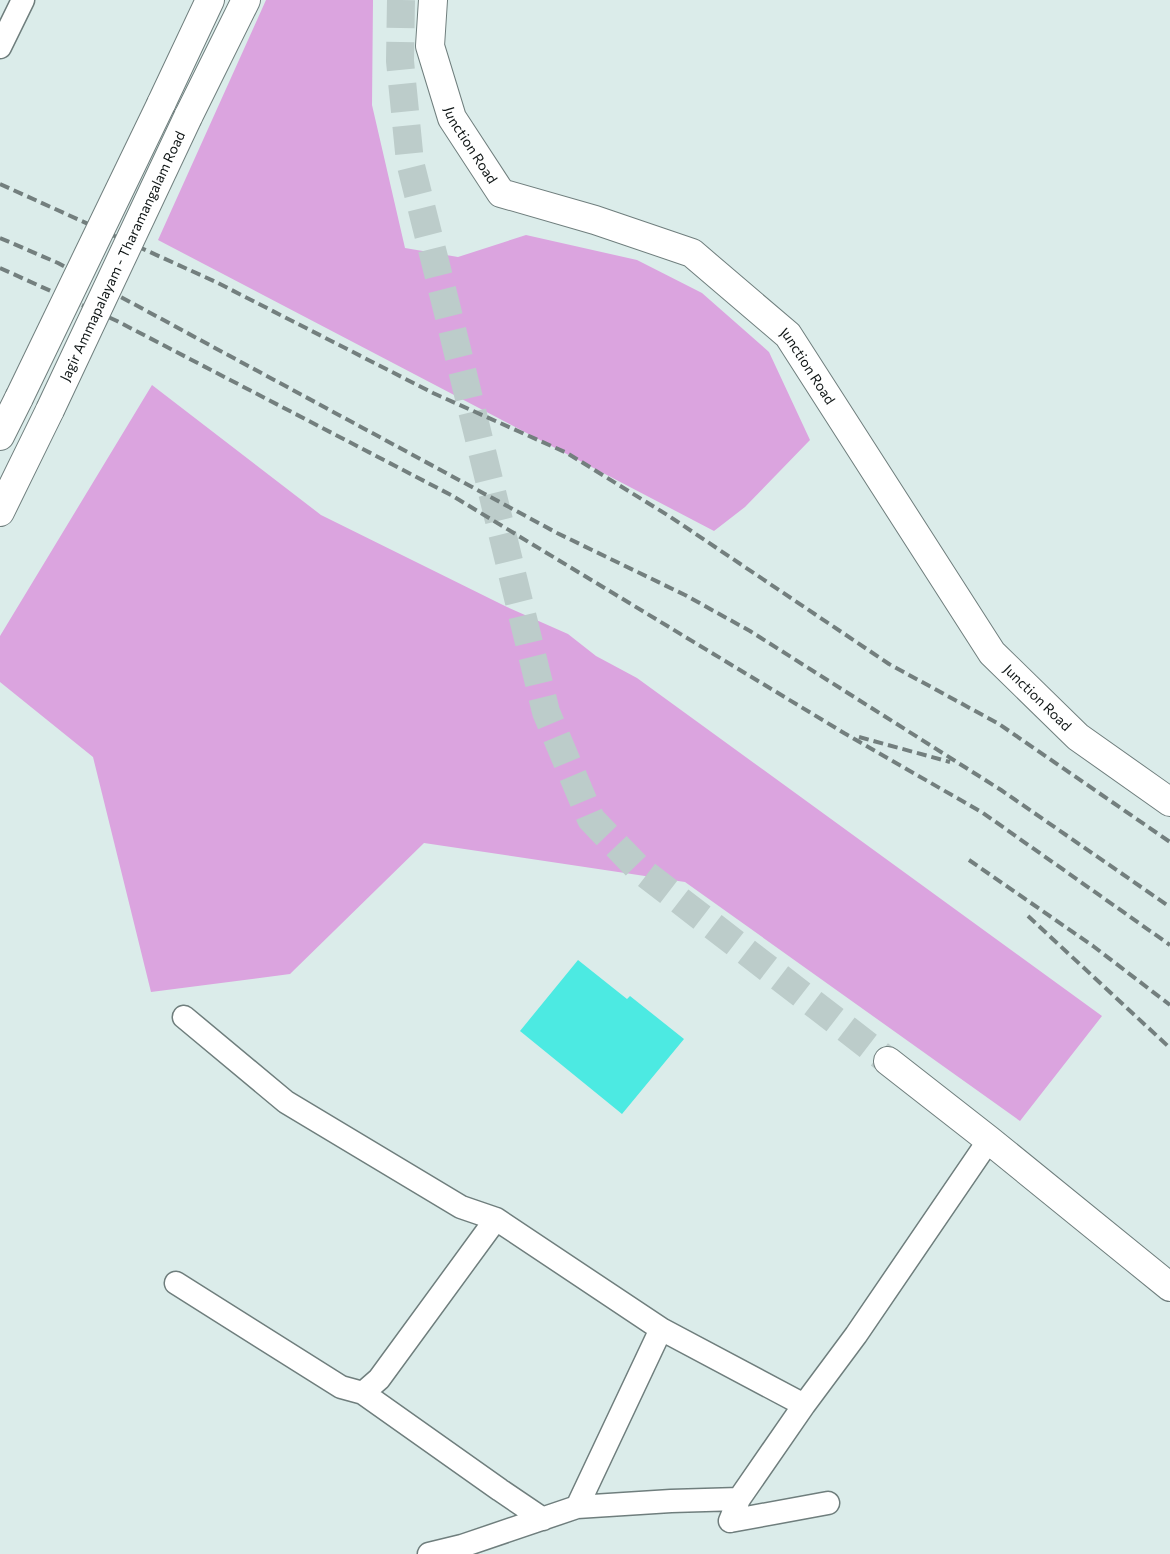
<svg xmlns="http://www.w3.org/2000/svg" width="1170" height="1554" font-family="Commissioner,sans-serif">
<rect width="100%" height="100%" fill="#dbecea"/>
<!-- green -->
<path fill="#dba4df" d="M266,0H373L372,105L405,248L458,257L526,235L637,260L702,293L769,352L810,440L745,507L714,531L158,240Z
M152,385L321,515L507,607L568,634L596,656L637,678L1102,1016L1020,1121L685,882L424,843L290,974L151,992L93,757L0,682V636Z"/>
<!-- building -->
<path fill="#4ceae2" d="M578,960L627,999L630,996L684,1039L622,1114L520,1031Z"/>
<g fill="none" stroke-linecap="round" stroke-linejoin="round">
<!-- secondary-tunnel -->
<path stroke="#bcccca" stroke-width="28" stroke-dasharray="28 14" stroke-linecap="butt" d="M401,0L400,61L410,162L451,325L546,712L591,819L639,869L888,1061"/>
<defs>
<path id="street" d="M0,47L23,0
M184,1017L286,1102L461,1207L496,1219L661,1329L577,1507
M176,1283L341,1387L363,1393L500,1490L543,1519
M661,1329L804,1405
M363,1393L379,1379L496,1219
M730,1521L739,1499L804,1405L856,1335L989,1140
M730,1521L828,1503
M429,1554L462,1546L577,1507L671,1501L739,1499"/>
<path id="secondary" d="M888,1061L989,1140L1170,1287"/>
<g id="primary">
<path id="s1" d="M433,0L430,46L452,118L501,193L595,220L692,253L788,335L992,653L1078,737L1170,802"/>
<path d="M161,104L210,0"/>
<path d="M188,117L246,0"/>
<path d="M0,436L19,398"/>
<path d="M0,512L50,410"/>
</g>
</defs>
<!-- street casing -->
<use href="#street" stroke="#6f7e7d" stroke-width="25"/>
<!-- secondary casing -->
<use href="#secondary" stroke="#6f7e7d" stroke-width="30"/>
<!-- primary casing -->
<use href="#primary" stroke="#6f7e7d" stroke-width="30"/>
<!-- street -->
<use href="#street" stroke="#fff" stroke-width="22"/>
<!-- secondary -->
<use href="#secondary" stroke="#fff" stroke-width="28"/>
<!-- primary -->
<use href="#primary" stroke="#fff" stroke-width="28"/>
<!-- rail -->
<path stroke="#737f7e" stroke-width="4" stroke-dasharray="10 5" stroke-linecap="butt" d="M0,184L216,282L433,393L567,453L669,516L889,664L999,724L1170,842
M0,238L58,263L557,533L685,595L750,631L1001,790L1170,907
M0,268L117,321L451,495L844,733L983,813L1170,945
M859,737L950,762
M969,860L1093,946L1170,1005
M1028,916L1170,1048"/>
<defs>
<g id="primary-bridge">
<path d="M19,398L161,104"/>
<path id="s2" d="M50,410L188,117"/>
</g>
</defs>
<!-- primary-bridge casing -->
<use href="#primary-bridge" stroke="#6f7e7d" stroke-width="30" stroke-linecap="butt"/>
<!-- primary-bridge -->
<use href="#primary-bridge" stroke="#fff" stroke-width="28"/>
</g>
<g text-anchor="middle" stroke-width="4.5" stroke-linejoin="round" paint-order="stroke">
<!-- street labels -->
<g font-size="14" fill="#0f1515" stroke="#dbecea">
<text dy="5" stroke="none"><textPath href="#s1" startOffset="154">Junction Road</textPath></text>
<text dy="5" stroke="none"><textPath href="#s2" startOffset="170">Jagir Ammapalayam - Tharamangalam Road</textPath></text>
<text dy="5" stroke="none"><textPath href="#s1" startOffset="574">Junction Road</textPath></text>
<text dy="5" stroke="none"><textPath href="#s1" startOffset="979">Junction Road</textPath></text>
</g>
</g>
</svg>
